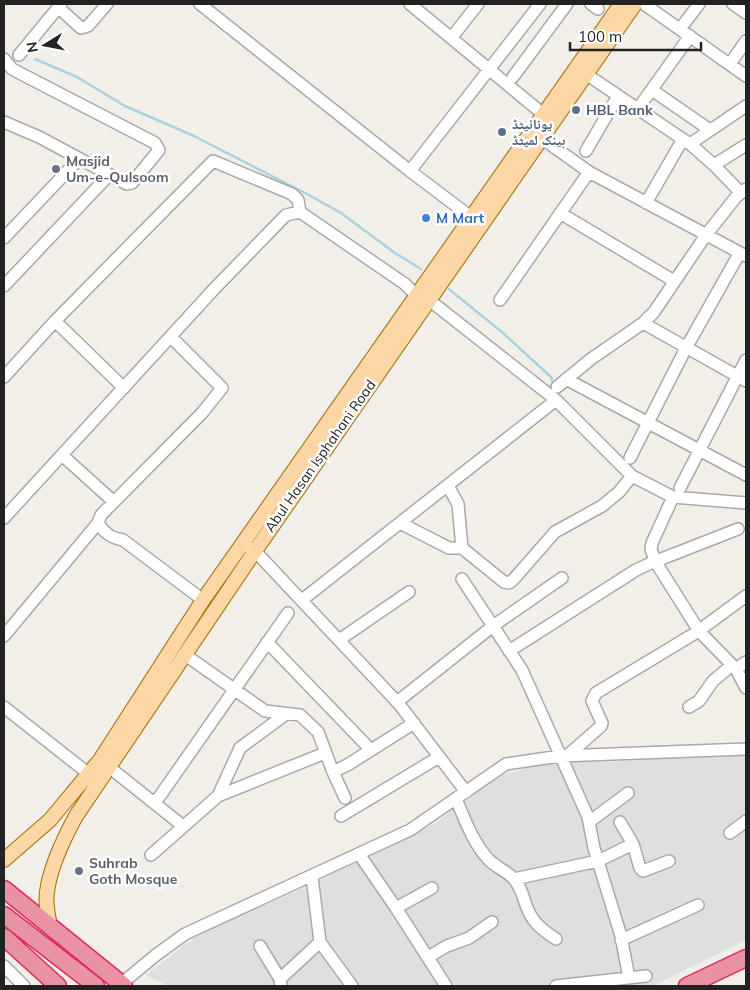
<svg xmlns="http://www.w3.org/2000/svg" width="750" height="990" font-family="Mulish,'Noto Naskh Arabic',sans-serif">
<rect width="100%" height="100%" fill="#f2efe9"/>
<!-- residential -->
<path fill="#e0dfdf" d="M746,754V940L653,986H168L146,975L199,934L306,887L432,825L500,776L548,761L608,762Z"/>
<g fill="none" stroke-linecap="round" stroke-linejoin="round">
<!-- stream -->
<path stroke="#aad3df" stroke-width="2.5" d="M35,59L77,77L125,106L194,136L309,195L341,213L395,253L421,269
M449,289L503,333L551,377L554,386"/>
<defs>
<path id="minor" d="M200,4L410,171L471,217
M410,4L543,114
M591,4L598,9
M644,4L746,76
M733,4L746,13
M58,7L81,28L88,26L107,4
M680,29L699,4
M452,37L478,4
M19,55L61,4
M4,59L12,69L155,143L159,150L132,183L127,184L39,137L4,122
M730,64L746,41
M586,74L690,144L746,106
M513,77L567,4
M652,90L710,130
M637,110L690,36
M536,134L589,172L746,256
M690,144L714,165L746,145
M586,151L618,96
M714,165L741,193
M410,171L540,4
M646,203L683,139
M560,213L674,281
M4,238L79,159
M4,286L109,175
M428,299L556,400L632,476L673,497L746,503
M500,300L589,172
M55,321L124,388
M643,323L746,381
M4,377L55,321L213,161L292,194L298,200L300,212
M566,379L746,475
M557,387L591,359L643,323L654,312L706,235L736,197L746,189
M62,455L114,502
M630,458L686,348L739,254
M448,486L458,504L462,548L504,582L509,583L513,580L555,532L602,506L619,492L632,476
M680,488L746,360
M673,497L652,543L651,549L655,561L699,631L736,669L746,688
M4,518L215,288L286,215L300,212L405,284L417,296
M98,523C104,533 111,538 123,540L203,600
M400,523L449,548H462
M243,544L255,551L399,704L466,792
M462,579L522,670L588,817L594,848L621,936L629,978
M302,600L556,400
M4,636L98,523L101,515L202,413L222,388L171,337
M339,640L409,592
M267,642L371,750
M509,651L636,570L651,563L738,529
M184,654L265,711L300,715L318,732L333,772L345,798
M736,669L746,662
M397,702L493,626L562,578
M4,707L89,774
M689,707L699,701L713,681L732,665
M568,755L601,726L602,723L592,701L596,693L697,632L746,596
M109,767L183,826
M333,772L349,764L414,723
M218,796L240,748L286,714
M456,799C465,820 473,843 489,860C496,867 506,871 513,878C522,887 523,899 528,910C534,924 544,931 556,939
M155,803L288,613
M341,816L439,757
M589,822L628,793
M620,822L633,844L640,868L643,871L669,861
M730,833L746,821
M359,854L396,908L446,986
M151,855L218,796L325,753
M312,877L320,942L352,986
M514,879L598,861L633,844
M396,908L432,888
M621,940L698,905
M260,946L280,979L281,986
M428,957L447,946L469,938L492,922
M4,966L24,986
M280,979L320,942
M121,984L156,955L185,934L410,830L506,764L560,756L746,749
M556,986L646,976"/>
<path id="major" d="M4,860L50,820L100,760L203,600L621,4
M50,926C48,915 45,903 47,892C50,867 64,838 76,816L255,551L635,4"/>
<path id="highway" d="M4,889L124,986
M4,915L96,986
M4,937L58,986
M687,986L746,958"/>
</defs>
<!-- minor casing -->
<use href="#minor" stroke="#a9a9a9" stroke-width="14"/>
<!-- major casing -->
<use href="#major" stroke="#a06b00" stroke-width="16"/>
<!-- highway casing -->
<use href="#highway" stroke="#dc2a67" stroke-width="19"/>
<!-- minor -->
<use href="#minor" stroke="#fff" stroke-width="11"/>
<!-- major -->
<use href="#major" stroke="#fcd6a4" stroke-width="14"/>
<!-- highway -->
<use href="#highway" stroke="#e892a2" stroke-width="16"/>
</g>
<!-- markers -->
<g fill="#5c6f8a" stroke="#fff" stroke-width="2">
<circle cx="576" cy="110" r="5"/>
<circle cx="502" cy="132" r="5"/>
</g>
<g fill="#6b7280" stroke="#fff" stroke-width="2">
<circle cx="56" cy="169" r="5"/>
<circle cx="79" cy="871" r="5"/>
</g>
<circle fill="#3f7fe0" stroke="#fff" stroke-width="2" cx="426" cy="218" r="5"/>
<g text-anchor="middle" stroke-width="5" stroke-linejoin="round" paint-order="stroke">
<!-- service labels -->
<g font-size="14" font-weight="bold" fill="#4e5e75" stroke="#fff" text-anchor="start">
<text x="586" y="115">HBL Bank</text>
<text x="512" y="129">یونائیٹڈ<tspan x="512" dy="16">بینک لمیٹڈ</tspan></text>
</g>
<!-- worship labels -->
<g font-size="14" font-weight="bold" fill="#5b616d" stroke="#fff" text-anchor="start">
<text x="66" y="166">Masjid<tspan x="66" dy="16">Um-e-Qulsoom</tspan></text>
<text x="89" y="868">Suhrab<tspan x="89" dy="16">Goth Mosque</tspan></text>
</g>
<!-- shop labels -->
<g font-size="14" font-weight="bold" fill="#366cbe" stroke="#fff" text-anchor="start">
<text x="436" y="223">M Mart</text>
</g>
<!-- street labels -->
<g font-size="14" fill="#222" stroke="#fff">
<text transform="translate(320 456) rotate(-55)" y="5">Abul Hasan Isphahani Road</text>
</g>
</g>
<!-- border -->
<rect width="750" height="990" fill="none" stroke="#222222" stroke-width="10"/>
<!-- north arrow -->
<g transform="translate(45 45) rotate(260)" stroke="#ffffff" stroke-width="4" paint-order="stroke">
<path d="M0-4L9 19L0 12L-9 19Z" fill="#222222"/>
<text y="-8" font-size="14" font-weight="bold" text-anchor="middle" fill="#222222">N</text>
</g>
<!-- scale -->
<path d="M570 42v8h131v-8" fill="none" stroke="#222222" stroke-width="2.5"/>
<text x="578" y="42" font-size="15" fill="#222222" stroke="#ffffff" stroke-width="4" paint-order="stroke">100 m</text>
</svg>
